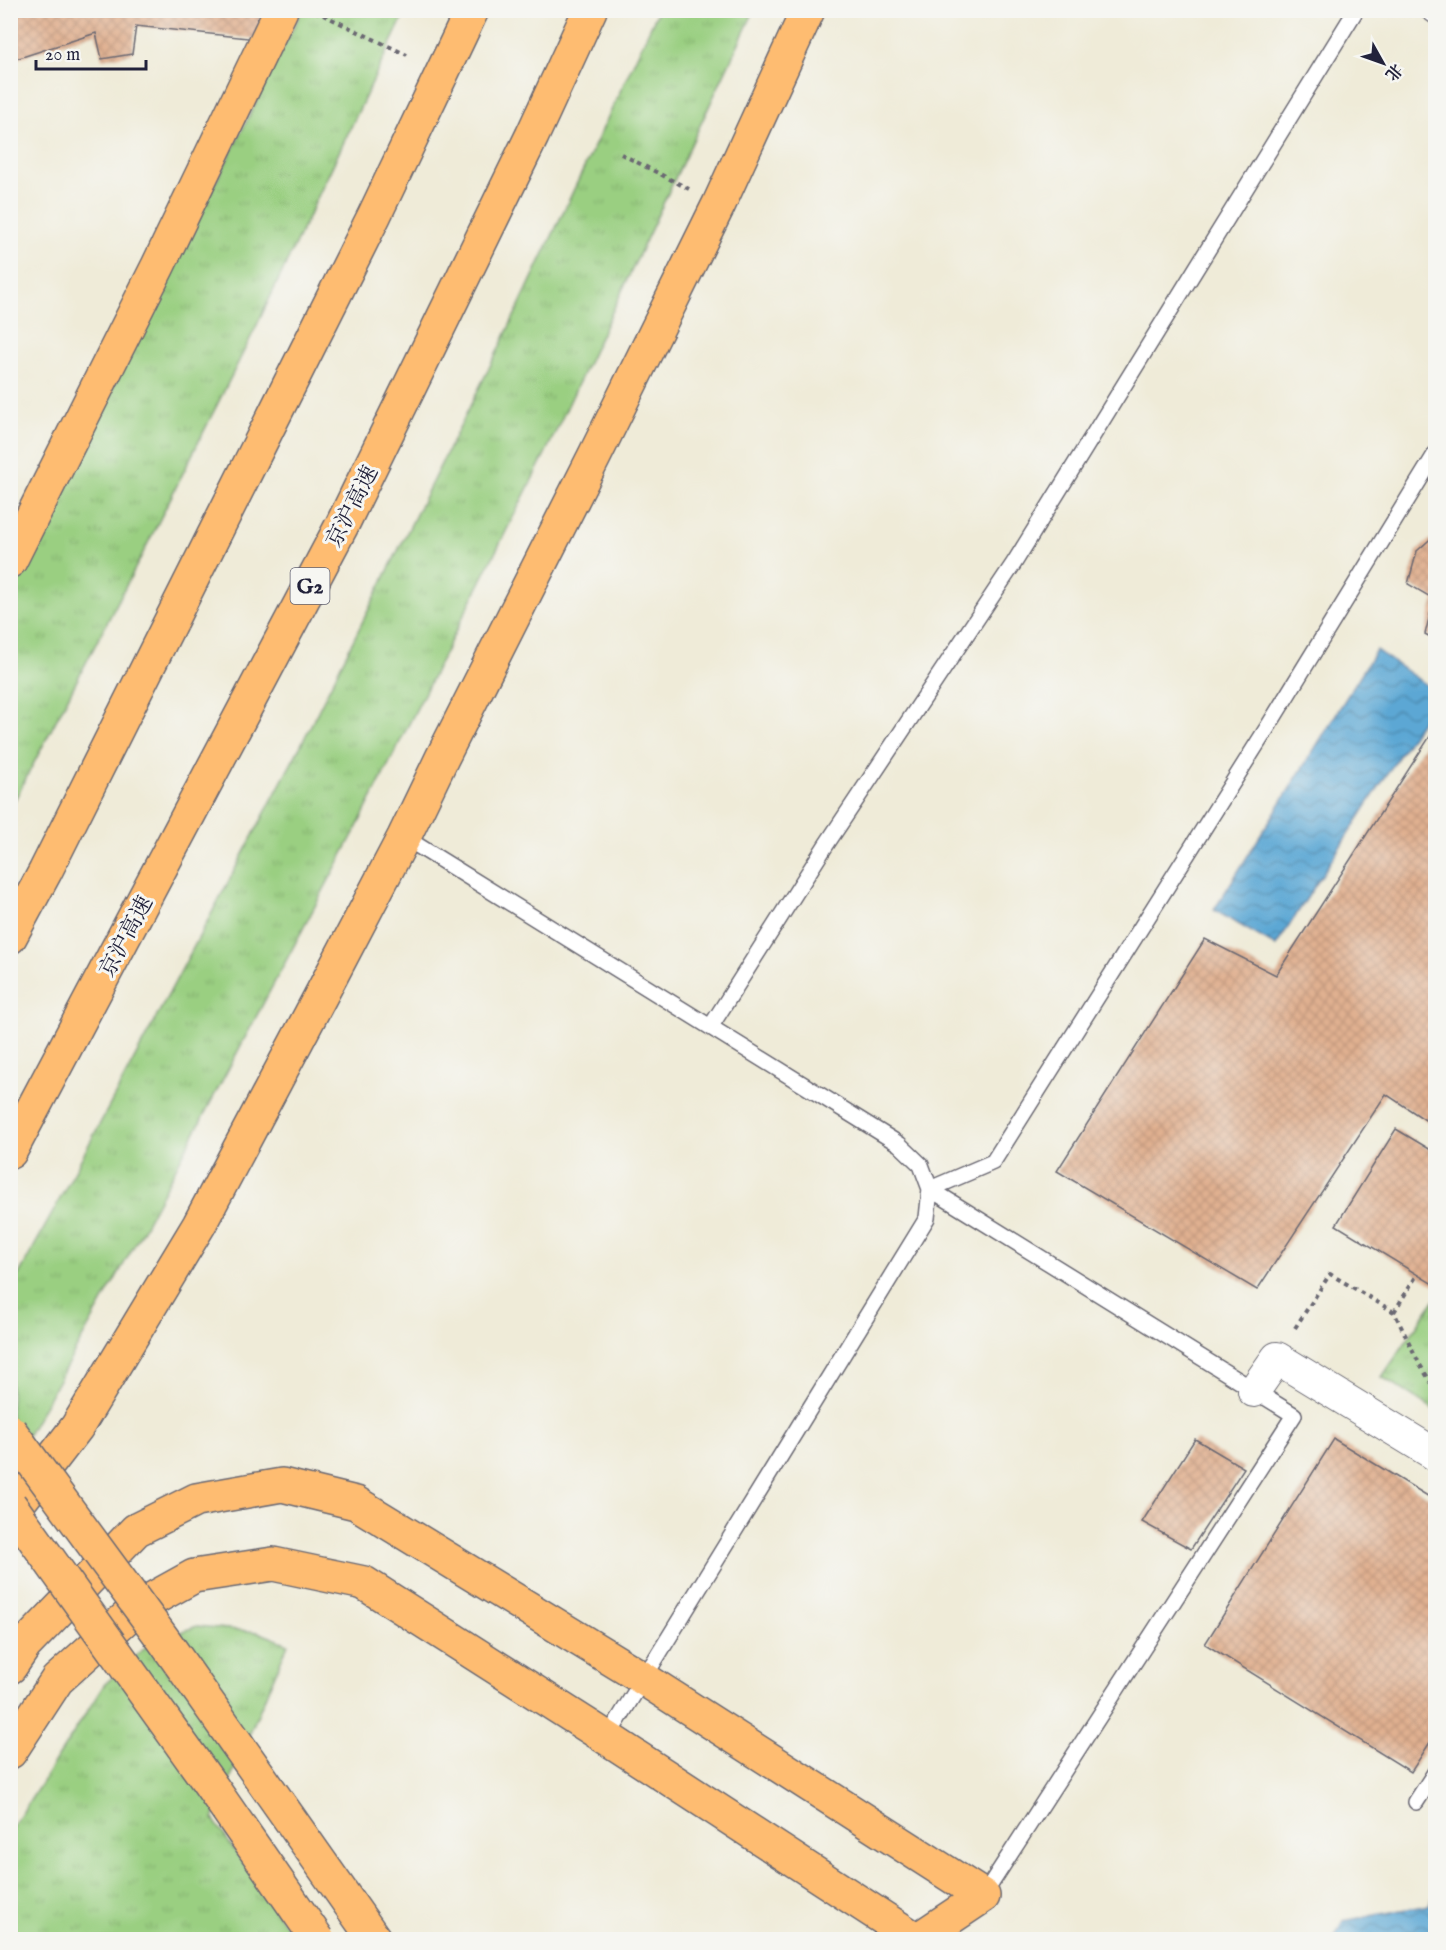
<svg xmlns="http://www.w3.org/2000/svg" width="1446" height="1950" font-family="'IM FELL English','Noto Serif SC',serif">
<defs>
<pattern id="grass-tufts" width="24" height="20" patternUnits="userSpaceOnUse" patternTransform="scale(1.5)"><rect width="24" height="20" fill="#9acf81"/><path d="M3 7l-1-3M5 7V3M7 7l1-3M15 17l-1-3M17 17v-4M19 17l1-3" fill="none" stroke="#84b170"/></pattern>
<pattern id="water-waves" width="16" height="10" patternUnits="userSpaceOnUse" patternTransform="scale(1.5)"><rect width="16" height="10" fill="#5ca7d4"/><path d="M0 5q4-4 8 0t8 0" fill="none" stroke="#4c88ad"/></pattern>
<pattern id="building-cross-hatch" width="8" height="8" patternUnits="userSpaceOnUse" patternTransform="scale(1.5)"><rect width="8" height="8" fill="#e0b090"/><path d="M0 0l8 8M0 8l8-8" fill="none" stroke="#c0977d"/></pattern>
</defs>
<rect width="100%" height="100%" fill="#f6f6f2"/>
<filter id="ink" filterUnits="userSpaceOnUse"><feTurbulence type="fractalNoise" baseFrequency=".0167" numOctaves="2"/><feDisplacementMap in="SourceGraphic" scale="12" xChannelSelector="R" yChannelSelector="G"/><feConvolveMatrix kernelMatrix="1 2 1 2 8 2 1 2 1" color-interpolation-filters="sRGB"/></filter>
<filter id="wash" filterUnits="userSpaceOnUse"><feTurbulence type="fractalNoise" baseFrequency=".008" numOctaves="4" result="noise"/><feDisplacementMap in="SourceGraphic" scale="24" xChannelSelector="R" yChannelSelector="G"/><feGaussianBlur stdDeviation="1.35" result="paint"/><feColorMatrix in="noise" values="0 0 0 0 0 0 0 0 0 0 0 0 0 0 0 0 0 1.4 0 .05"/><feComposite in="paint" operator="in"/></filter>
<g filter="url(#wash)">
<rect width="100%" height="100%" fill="#efebd8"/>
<!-- grass -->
<path fill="url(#grass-tufts)" stroke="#5e785e" stroke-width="1.5" d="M302,11H406L257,325L140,559L11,807V590Z
M658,11H754L546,452L355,831L139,1237L11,1465V1289L54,1210L301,745L503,340Z
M1435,1299V1410L1382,1377Z
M197,1626L258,1632L288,1644L213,1819L295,1939H11L10,1832L104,1685L148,1645Z"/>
<!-- water -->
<path fill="url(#water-waves)" stroke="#3f6488" stroke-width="1.5" d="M1376,650L1435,691V700L1276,946L1214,910Z
M1435,1895V1939H1334L1343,1921L1429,1905Z"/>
<g id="blocks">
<!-- building -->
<path fill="url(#building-cross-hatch)" d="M10,10H94L132,13V10H262L257,39L136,26L132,54L102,59L96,33L10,61Z
M1436,534V640L1425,634L1434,599L1408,584L1417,551Z
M1436,727V1127L1386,1094L1257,1290L1057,1171L1205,939L1276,975Z
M1396,1129L1436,1153V1286L1336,1225Z
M1195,1439L1244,1468L1191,1549L1142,1522Z
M1334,1439L1436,1501V1733L1411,1772L1205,1644Z"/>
</g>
</g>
<g filter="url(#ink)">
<use href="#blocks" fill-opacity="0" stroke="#6a6872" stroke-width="1.5"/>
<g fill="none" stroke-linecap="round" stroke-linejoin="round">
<defs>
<path id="service" d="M1426,10L1436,17
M404,837L899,1144L921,1165L930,1189L927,1218L607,1738
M711,1026L826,845L1014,563L1356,10
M930,1189L1294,1415L983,1896
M930,1189L993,1162L1269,725L1436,453
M1416,1802L1436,1771"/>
<path id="minor" d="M1254,1391L1277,1358L1436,1455"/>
<path id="motorway" d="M10,561L158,266L281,10
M10,937L45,872L374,216L472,10
M10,1152L342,525L532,136L590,10
M10,1514L77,1427L199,1225L319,999L404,837L442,758L595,455L719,204L808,10
M10,1667L25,1645L136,1530L196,1500L282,1485L356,1503L644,1679L983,1896
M10,1752L57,1680L138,1607L194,1576L273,1564L364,1583L607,1738L917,1940
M917,1940L983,1896"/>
</defs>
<!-- service casing -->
<use href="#service" stroke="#6a6872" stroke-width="18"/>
<!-- minor casing -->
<use href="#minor" stroke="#6a6872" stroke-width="34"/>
<!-- motorway casing -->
<use href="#motorway" stroke="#6a6872" stroke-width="36"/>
<!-- path -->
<path stroke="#6a6872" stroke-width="4" stroke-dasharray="4.5 4.5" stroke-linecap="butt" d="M315,11L407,55
M621,154L689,189
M1394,1312L1417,1275
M1295,1328L1330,1274L1394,1312L1420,1365L1436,1390"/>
<!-- service -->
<use href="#service" stroke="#fff" stroke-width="15"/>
<!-- minor -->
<use href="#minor" stroke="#fff" stroke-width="32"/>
<!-- motorway -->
<use href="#motorway" stroke="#febc71" stroke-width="33"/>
<defs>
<path id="motorway-bridge" d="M10,1431L163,1639L375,1940
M10,1505L207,1780L318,1940"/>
</defs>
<!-- motorway-bridge casing -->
<use href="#motorway-bridge" stroke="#6a6872" stroke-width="36" stroke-linecap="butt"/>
<!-- motorway-bridge -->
<use href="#motorway-bridge" stroke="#febc71" stroke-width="33"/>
</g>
</g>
<g text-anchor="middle" stroke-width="6" stroke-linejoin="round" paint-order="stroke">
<!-- shield labels -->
<rect fill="#f6f6f2" stroke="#626272" stroke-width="1.5" x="290.5" y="568" width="39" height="36" rx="4.5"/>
<g font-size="21" font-weight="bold" fill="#22223b">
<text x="310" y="593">G2</text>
</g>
<!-- street labels -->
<g font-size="22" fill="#22223b" stroke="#f6f6f2">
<text transform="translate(351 506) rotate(-63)" y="8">京沪高速</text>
<text transform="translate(125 936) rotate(-62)" y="8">京沪高速</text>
</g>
</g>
<!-- margin -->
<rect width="1446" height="1950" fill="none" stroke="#f6f6f2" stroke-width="36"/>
<!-- north arrow -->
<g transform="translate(1383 63) rotate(130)" stroke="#f6f6f2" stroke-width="4.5" paint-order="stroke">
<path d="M0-4.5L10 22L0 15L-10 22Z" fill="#22223b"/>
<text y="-9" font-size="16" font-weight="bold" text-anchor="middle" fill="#22223b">北</text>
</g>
<!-- scale -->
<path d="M36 60v9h110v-9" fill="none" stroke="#22223b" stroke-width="3"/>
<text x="45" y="60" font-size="18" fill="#22223b" stroke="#f6f6f2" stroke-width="4.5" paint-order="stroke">20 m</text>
</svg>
